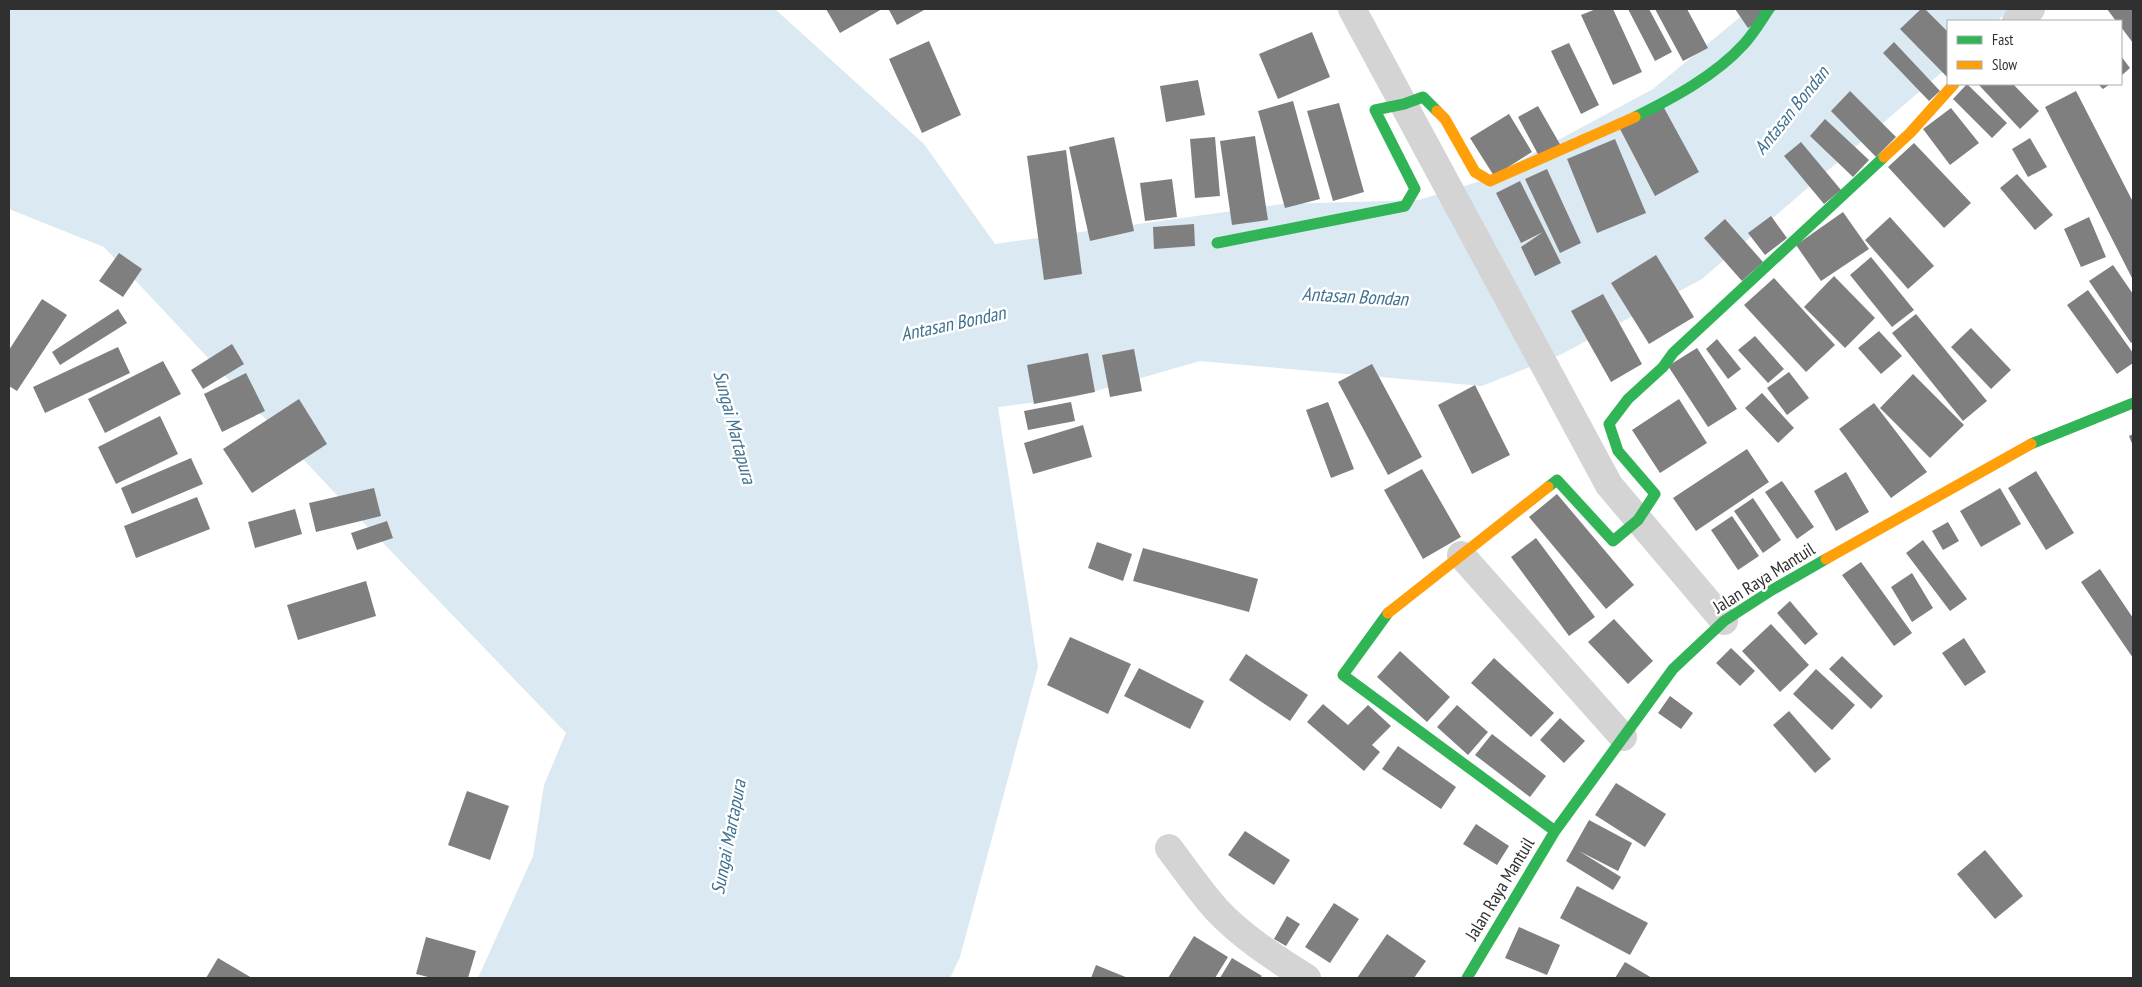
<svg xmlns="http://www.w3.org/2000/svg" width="2142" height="987" font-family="'PT Sans Narrow',sans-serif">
<rect width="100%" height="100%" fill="#fff"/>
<!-- water -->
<path fill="#dbe9f2" d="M9,9H775L924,144L995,244L1282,204L1419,200L1484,180L1653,89L1750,9H2008L1998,21H1948V67L1702,279L1562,354L1482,386L1200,361L1075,397L998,407L1038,667L960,957L950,978H478L533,856L544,785L566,733L333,491L104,247L9,209Z"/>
<!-- building -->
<path fill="#7f7f7f" d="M826,9H882L840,33Z
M891,9H923L924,10L897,25L889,10Z
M1596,9H1613L1642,72L1613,85L1581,15Z
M1628,9H1649L1672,52L1655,61Z
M1655,9H1687L1708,48L1683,61Z
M1735,9H1777L1748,28Z
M1921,9H1925L1948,32V78L1900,29Z
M2107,9H2133V43L2121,27V21H2116Z
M1312,32L1330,77L1278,99L1259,54Z
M929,41L961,115L922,133L889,59Z
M1894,42L1940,91L1929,101L1883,53Z
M1569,43L1599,105L1581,114L1551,51Z
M2121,56L2130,68L2121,76Z
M1198,80L1205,115L1166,122L1160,86Z
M1967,84L2007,123L1992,138L1953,99Z
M1978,84H2013L2039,111L2020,129Z
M2098,84H2110L2103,89Z
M1850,91L1896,137L1876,157L1831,111Z
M2076,91L2133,202V280L2045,107Z
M1293,101L1320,199L1285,208L1258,111Z
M1339,103L1364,192L1333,201L1307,111Z
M1538,106L1561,146L1540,158L1518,117Z
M1663,106L1699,172L1655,196L1620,129Z
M1951,108L1979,143L1950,165L1923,129Z
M1509,114L1532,152L1494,176L1470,138Z
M1825,119L1869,160L1853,177L1810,136Z
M1255,136L1268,220L1232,225L1220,141Z
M1114,137L1134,231L1090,241L1069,147Z
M1215,137L1220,196L1195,198L1190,139Z
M2030,138L2047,167L2028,177L2012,149Z
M1615,139L1646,213L1597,233L1567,159Z
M1801,142L1841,190L1824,204L1784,156Z
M1914,143L1971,203L1944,228L1888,167Z
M1066,150L1082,274L1044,280L1027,156Z
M1547,169L1581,243L1560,253L1525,179Z
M2017,174L2053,215L2035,230L2000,188Z
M1172,179L1177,217L1145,221L1140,183Z
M1520,181L1561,263L1535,276L1521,247L1543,232L1521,243L1496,193Z
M1843,212L1869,249L1821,281L1796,245Z
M1771,216L1787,238L1765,255L1748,233Z
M1890,217L1934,266L1908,289L1865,240Z
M2089,217L2106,257L2081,267L2064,229Z
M1725,219L1763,262L1742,281L1704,238Z
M1194,224L1195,246L1154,249L1153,227Z
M119,253L142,269L123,297L99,281Z
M1656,255L1694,317L1649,344L1611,283Z
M1871,257L1914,310L1892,327L1850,275Z
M2113,265L2133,294V342L2131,343L2089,281Z
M1834,276L1875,318L1845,348L1804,307Z
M1774,278L1835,345L1806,372L1744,305Z
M2088,290L2133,353V363L2117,374L2067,305Z
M1603,294L1642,364L1611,382L1571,311Z
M42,299L67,315L17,391L9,386V350Z
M118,309L127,323L60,365L52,352Z
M1916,314L1987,401L1963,421L1892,333Z
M1971,328L2011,370L1991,389L1951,347Z
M1879,331L1902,356L1881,374L1858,348Z
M1755,336L1784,369L1768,383L1738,350Z
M1717,339L1741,369L1728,379L1706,349Z
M232,344L244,364L203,389L191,370Z
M118,347L130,373L45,413L33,387Z
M1697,348L1737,409L1708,427L1668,366Z
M1134,349L1142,391L1110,397L1102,355Z
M1088,353L1095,392L1034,404L1027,365Z
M163,361L181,394L105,433L88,399Z
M1372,364L1422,457L1388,475L1338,382Z
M1789,372L1809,398L1787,415L1767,388Z
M246,373L265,411L222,432L204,394Z
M1913,374L1964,425L1930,458L1880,408Z
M1475,385L1510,455L1472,474L1438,405Z
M1762,393L1794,428L1778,443L1745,408Z
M299,399L327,444L252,493L223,449Z
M1679,399L1707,443L1660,473L1632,430Z
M1071,402L1075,421L1028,430L1024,411Z
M1328,402L1354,469L1331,478L1306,410Z
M1874,403L1927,472L1891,498L1839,429Z
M160,416L178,454L116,484L98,447Z
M1083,425L1092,457L1033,474L1024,443Z
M2133,434V446L2129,436Z
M1747,449L1769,482L1696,531L1673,498Z
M191,458L203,484L132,514L121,488Z
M1422,469L1461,537L1423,559L1384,490Z
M2036,471L2074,533L2046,550L2008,488Z
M1846,472L1869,512L1836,531L1814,491Z
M1782,481L1814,527L1797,539L1765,492Z
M374,488L381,516L316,532L309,503Z
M2000,488L2021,524L1981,547L1960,511Z
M1557,494L1634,585L1606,609L1529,517Z
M197,497L210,529L136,558L124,526Z
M1753,498L1781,540L1763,553L1734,511Z
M295,509L302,534L255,548L248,522Z
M1732,516L1759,556L1738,570L1711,530Z
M387,521L393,538L357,550L351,533Z
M1948,522L1959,541L1943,550L1932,531Z
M1536,538L1595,617L1569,636L1511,557Z
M1923,540L1967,599L1950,611L1906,553Z
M1097,542L1132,554L1123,581L1088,568Z
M1143,548L1258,579L1249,612L1133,581Z
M1861,562L1912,633L1894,646L1842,575Z
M2100,569L2133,618V658L2081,582Z
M1912,573L1933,608L1912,622L1891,587Z
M366,581L376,616L298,640L287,605Z
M1790,601L1818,634L1805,645L1777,613Z
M1614,619L1653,661L1628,684L1588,642Z
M1771,624L1809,665L1780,692L1742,651Z
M1070,637L1131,664L1108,714L1047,685Z
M1964,638L1986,672L1965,686L1942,653Z
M1731,648L1755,671L1740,686L1716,663Z
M1400,651L1450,697L1427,722L1377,677Z
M1246,654L1308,695L1290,721L1229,680Z
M1842,656L1883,696L1871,709L1829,669Z
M1494,658L1554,713L1531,737L1471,683Z
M1139,668L1204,701L1190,729L1124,696Z
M1816,669L1855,705L1832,730L1793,694Z
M1670,696L1693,713L1681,729L1658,713Z
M1323,704L1348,725L1368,705L1391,726L1372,745L1380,752L1364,771L1307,722Z
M1457,705L1488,732L1468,755L1437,727Z
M1789,711L1831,759L1815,773L1773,725Z
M1560,718L1585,741L1564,763L1540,740Z
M1492,734L1546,776L1530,797L1475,755Z
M1398,746L1456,787L1441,809L1382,769Z
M1616,783L1666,814L1645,847L1595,815Z
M467,791L509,806L490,860L448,845Z
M1589,820L1632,843L1618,871L1579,851L1621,877L1613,890L1566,861Z
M1476,824L1509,846L1497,865L1463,844Z
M1245,831L1290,860L1274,885L1228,855Z
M1985,850L2023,896L1995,919L1957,874Z
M1577,886L1648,923L1630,955L1560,918Z
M1334,903L1359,919L1330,963L1305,947Z
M1287,916L1300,924L1286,946L1274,939Z
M1519,927L1560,945L1547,975L1505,958Z
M1387,934L1426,961L1414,978H1357Z
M1194,936L1228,957L1215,978H1168Z
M426,937L476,951L468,978H432L416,974Z
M218,958L252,978H206Z
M1232,958L1262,976L1260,978H1220Z
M1625,962L1652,978H1615Z
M1096,965L1128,978H1091Z"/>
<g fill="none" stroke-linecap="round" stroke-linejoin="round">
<!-- street -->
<path stroke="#d4d4d4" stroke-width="28" d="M1352,9L1609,485L1724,621
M2016,21L2031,9
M1461,555L1623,737
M1169,848C1184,868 1199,890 1216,909C1242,937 1275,958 1307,978"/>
<!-- fast -->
<path stroke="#30b455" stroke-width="11" d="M1635,117C1673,98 1715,76 1744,44C1754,33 1761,21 1769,9
M1217,243L1405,206L1415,189L1375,110L1404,104L1423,97L1437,111
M2031,444L2133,403
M1548,487L1557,480L1613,541L1638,520L1655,494L1618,451L1609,424L1628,399L1663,367L1673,353L1884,157
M1388,613L1343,675L1555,831
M1467,978L1555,831L1673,669L1724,621L1772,590L1826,559"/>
<!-- slow -->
<path stroke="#ff9f0a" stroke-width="11" d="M1437,111L1445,119L1475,172L1490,181L1635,117
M1884,157L1910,133L1954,84
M1826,559L2031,444
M1388,613L1548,487"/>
</g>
<g text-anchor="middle" stroke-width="5" stroke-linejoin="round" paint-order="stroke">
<!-- street labels -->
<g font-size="18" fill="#303030" stroke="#fff">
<text transform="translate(1764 578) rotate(-32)" y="6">Jalan Raya Mantuil</text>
<text transform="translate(1500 889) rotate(-59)" y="6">Jalan Raya Mantuil</text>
</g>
<!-- water labels -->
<g font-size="19" font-style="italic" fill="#3f7191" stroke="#fff">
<text transform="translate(1791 110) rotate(-51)" y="7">Antasan Bondan</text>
<text transform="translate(1355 296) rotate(3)" y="7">Antasan Bondan</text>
<text transform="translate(953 323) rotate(-12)" y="7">Antasan Bondan</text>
<text transform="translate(735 427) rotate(75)" y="7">Sungai Martapura</text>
<text transform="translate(728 837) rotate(-79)" y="7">Sungai Martapura</text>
</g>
</g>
<!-- border -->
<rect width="2142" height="987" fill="none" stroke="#303030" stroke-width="20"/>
<!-- legend -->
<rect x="1947" y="20" width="175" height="65" fill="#ffffff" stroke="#acacac"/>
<rect x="1957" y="36" width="25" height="8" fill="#30b455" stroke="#acacac"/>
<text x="1992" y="45" font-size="15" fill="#303030">Fast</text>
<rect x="1957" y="61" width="25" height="8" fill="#ff9f0a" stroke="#acacac"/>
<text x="1992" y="70" font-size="15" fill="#303030">Slow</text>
</svg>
